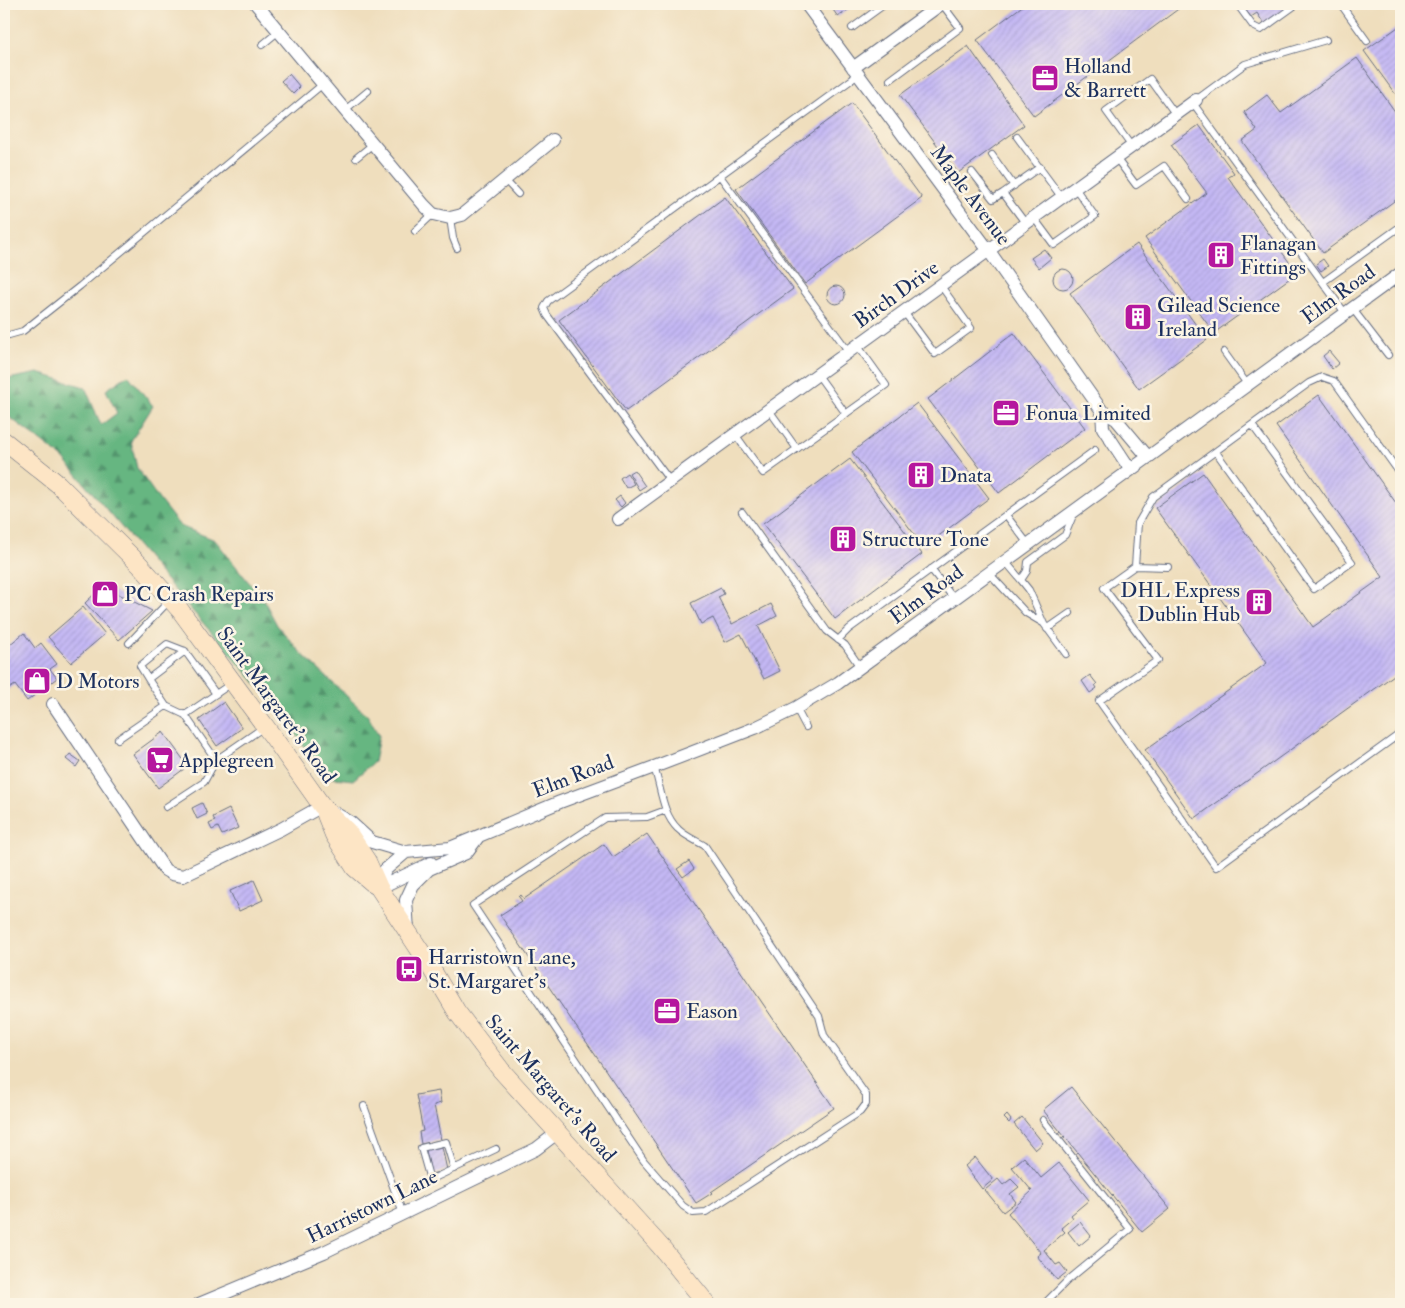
<svg xmlns="http://www.w3.org/2000/svg" width="1405" height="1308" font-family="'IM FELL Double Pica',serif">
<defs>
<pattern id="forest-firs" width="22" height="20" patternUnits="userSpaceOnUse" patternTransform="scale(1.25)"><rect width="22" height="20" fill="#66b681"/><path d="M5 1l3.5 6h-7zM16 11l3.5 6h-7z" fill="#53946d"/></pattern>
<pattern id="building-hatch" width="6" height="6" patternUnits="userSpaceOnUse" patternTransform="scale(1.25)"><rect width="6" height="6" fill="#c4b8f4"/><path d="M-1 1l2-2M0 6l6-6M5 7l2-2" fill="none" stroke="#a89ed4"/></pattern>
</defs>
<rect width="100%" height="100%" fill="#fcf5e5"/>
<filter id="ink" filterUnits="userSpaceOnUse"><feTurbulence type="fractalNoise" baseFrequency=".02" numOctaves="2"/><feDisplacementMap in="SourceGraphic" scale="10" xChannelSelector="R" yChannelSelector="G"/><feConvolveMatrix kernelMatrix="1 2 1 2 8 2 1 2 1" color-interpolation-filters="sRGB"/></filter>
<filter id="wash" filterUnits="userSpaceOnUse"><feTurbulence type="fractalNoise" baseFrequency=".0096" numOctaves="4" result="noise"/><feDisplacementMap in="SourceGraphic" scale="20" xChannelSelector="R" yChannelSelector="G"/><feGaussianBlur stdDeviation="1.12" result="paint"/><feColorMatrix in="noise" values="0 0 0 0 0 0 0 0 0 0 0 0 0 0 0 0 0 1.4 0 .05"/><feComposite in="paint" operator="in"/></filter>
<g filter="url(#wash)">
<rect width="100%" height="100%" fill="#efdebd"/>
<!-- forest -->
<path fill="url(#forest-firs)" stroke="#407270" d="M38,373L85,387L101,425L117,413L106,390L128,375L153,406L131,441L137,468L160,501L180,526L215,540L247,580L261,595L277,625L301,653L368,716L379,736L374,762L353,780L325,777L281,712L189,607L63,458L4,413V382L8,379Z"/>
<g id="blocks">
<!-- building -->
<path fill="url(#building-hatch)" d="M829,4H856L838,17Z
M1025,4H1185L1034,116L977,40Z
M1241,4H1293L1264,24L1257,13L1251,17Z
M1401,25V102L1364,51Z
M968,46L1024,125L958,173L900,95Z
M1357,58L1401,120V196L1323,253L1242,141L1257,130L1244,112L1267,95L1281,113Z
M289,74L300,87L293,94L281,81Z
M852,103L922,198L805,284L736,189Z
M1199,125L1234,173L1228,177L1297,273L1214,333L1145,238L1207,193L1171,145Z
M725,197L793,289L626,411L559,320Z
M1137,244L1207,340L1139,389L1070,293Z
M1044,249L1051,258L1039,268L1031,258Z
M1323,259L1328,266L1321,271L1316,264Z
M1053 279a10 10 0 1 1 20 0a10 10 0 1 1-20 0Z
M827 295a9 9 0 1 1 18 0a9 9 0 1 1-18 0Z
M1014,333L1085,428L999,493L928,399Z
M1329,351L1339,363L1332,369L1323,356Z
M1319,395L1401,510V670L1194,819L1145,750L1267,663L1155,508L1203,473L1313,627L1383,577L1276,426Z
M917,403L989,498L924,547L852,452Z
M850,459L922,554L835,619L763,524Z
M634,470L645,486L639,490L629,473Z
M627,473L634,484L626,488L620,478Z
M620,496L625,503L621,507L615,500Z
M103,586L152,611L119,640L85,603Z
M721,588L724,594L718,597L732,624L771,604L777,616L758,626L780,671L764,679L741,634L725,642L713,618L701,624L691,603Z
M83,607L105,634L71,663L48,637Z
M24,633L35,648L41,643L57,664L50,669L57,678L27,701L15,685L7,690L4,686V649Z
M1090,675L1097,684L1095,685L1097,688L1090,693L1082,681Z
M224,702L242,728L217,746L199,720Z
M163,732L188,766L158,788L133,754Z
M70,754L80,761L76,767L66,759Z
M202,803L207,814L197,819L192,808Z
M229,809L238,828L222,835L218,827L212,830L209,824L215,821L213,817Z
M647,834L834,1108L711,1192L712,1193L696,1203L500,915L522,901L519,897L521,895L524,899L604,844L613,857Z
M689,861L694,869L683,877L677,869Z
M254,880L263,900L239,911L230,891Z
M1071,1087L1170,1209L1142,1232L1043,1110Z
M439,1091L441,1103L434,1105L441,1140L421,1144L419,1132L423,1131L416,1095Z
M1007,1115L1011,1120L1009,1123L1004,1118Z
M1022,1117L1043,1143L1035,1150L1014,1124Z
M442,1147L447,1170L431,1174L426,1150Z
M975,1157L993,1180L982,1189L965,1166Z
M1024,1157L1041,1178L1059,1163L1089,1200L1071,1215L1073,1218L1061,1228L1065,1232L1044,1250L1056,1265L1060,1263L1067,1272L1057,1280L1037,1256L1041,1253L1008,1213L1032,1191L1012,1167Z
M998,1179L1003,1185L1011,1179L1019,1187L1010,1194L1016,1202L1003,1212L985,1190Z
M1080,1222L1091,1236L1079,1246L1068,1232Z"/>
</g>
</g>
<g filter="url(#ink)">
<use href="#blocks" fill-opacity="0" stroke="#656c7f" stroke-width="1"/>
<g fill="none" stroke-linecap="round" stroke-linejoin="round">
<defs>
<path id="service" d="M1237,4L1253,26L1261,30L1297,4
M1345,4L1342,6L1367,41
M852,28L885,4
M262,45L279,31
M890,80L960,28L942,4
M1196,100L1245,64L1326,40
M1193,103L1345,313
M345,110L368,91
M1017,137L1062,198
M1132,147L1106,111L1150,79L1176,115
M992,155L1014,186
M356,158L373,144
M1116,158L1136,185L1164,166L1188,199
M972,172L993,199L1003,193L1026,224
M720,176L849,352
M505,180L518,194
M1003,193L1040,167
M450,218L453,238L457,248
M1034,218L1054,245L1095,216L1075,188
M415,231L433,214
M1323,282L1401,226
M1352,308L1388,355
M904,312L935,354L971,328L941,286
M4,335H9L23,331L80,286L323,84
M1224,352L1247,384
M818,375L846,414
M769,410L797,449
M735,434L763,473L886,385L858,346
M1216,452L1314,589L1352,562L1252,425
M1401,475L1334,381L1322,377L1309,383L1153,497L1138,523L1135,566L1104,588L1158,660L1099,701L1216,867L1401,733
M670,481L547,315L544,308L548,301L858,75
M742,512L827,631L845,645L860,667
M1006,515L1028,544
M1005,561L1021,580L1029,590L1044,624L1066,654
M1135,566L1168,567
M931,569L954,599
M989,573L1026,613L1043,623
M1021,580L1027,571L1028,562L1065,535L1074,513
M1047,629L1070,613
M838,640L849,629L1095,450
M129,643L169,601
M148,679L140,666L167,644L185,651
M232,683L185,715L216,760L264,727
M796,708L806,727
M185,715L166,706L148,679L185,651L216,694
M118,739L166,706
M654,767C661,787 662,814 678,829C685,836 697,841 705,846L819,1016L824,1035L866,1095V1104L860,1112L706,1212L693,1213L683,1206L644,1161L473,905L605,818L647,817L666,810
M166,807L204,782L216,760
M364,1106L403,1214
M1043,1120L1130,1229L1067,1281L1044,1304
M454,1169L446,1142L421,1148L430,1180L496,1149"/>
<path id="minor" d="M256,4L424,205L433,214L450,218L462,215L553,140
M806,4L989,251L1102,411L1116,419L1148,457
M853,68L941,4
M1102,411L1103,428L1130,469
M618,519L1196,100
M53,704L165,870L172,874L183,876L281,829L322,806L350,822L372,842L406,852L450,848L560,802L654,767L755,728L796,708L838,683L1401,273
M379,888L431,863
M379,888L385,870L406,852
M408,931L406,900L413,885L429,869L466,853L478,837
M199,1304L324,1252L536,1149L557,1133"/>
<path id="secondary" d="M4,441L58,484L139,564L180,610L276,741L322,806L347,831L367,861L379,888L425,958L457,1012L501,1070L661,1247L707,1304
M326,815L334,835L355,868L375,885"/>
</defs>
<!-- service casing -->
<use href="#service" stroke="#656c7f" stroke-width="8"/>
<!-- minor casing -->
<use href="#minor" stroke="#656c7f" stroke-width="14"/>
<!-- secondary casing -->
<use href="#secondary" stroke="#656c7f" stroke-width="19"/>
<!-- service -->
<use href="#service" stroke="#fff" stroke-width="6"/>
<!-- minor -->
<use href="#minor" stroke="#fff" stroke-width="12"/>
<!-- secondary -->
<use href="#secondary" stroke="#fde5c5" stroke-width="18"/>
</g>
</g>
<!-- icons -->
<defs>
<symbol id="office-square" viewBox="-11 -11 22 22"><rect x="-9" y="-9" width="18" height="18" rx="4" fill="#b5179e" stroke="#fcf5e5"/><path d="M-6-3h4V-5.5h4V-3h4V5H-6ZM-1-4.5V-3h2v-1.5ZM-6 0V1H6V0Z" fill="#fff"/></symbol>
<symbol id="building-square" viewBox="-11 -11 22 22"><rect x="-9" y="-9" width="18" height="18" rx="4" fill="#b5179e" stroke="#fcf5e5"/><path d="M-4-6H4V6H1V3H-1V6H-4ZM-2.5-4.3h1.7v1.8h-1.7ZM.8-4.3h1.7v1.8H.8ZM-2.5-1h1.7V.8h-1.7ZM.8-1h1.7V.8H.8Z" fill="#fff"/></symbol>
<symbol id="shop-square" viewBox="-11 -11 22 22"><rect x="-9" y="-9" width="18" height="18" rx="4" fill="#b5179e" stroke="#fcf5e5"/><path d="M-5-2.5h2.3a2.7 3.5 0 0 1 5.4 0H5L5.5 6h-11ZM-1.5-2.5h3a1.5 2.3 0 0 0-3 0Z" fill="#fff"/></symbol>
<symbol id="supermarket-square" viewBox="-11 -11 22 22"><rect x="-9" y="-9" width="18" height="18" rx="4" fill="#b5179e" stroke="#fcf5e5"/><path d="M-6-5.5h2.5l.6 2H6L4.5 2H-2.5L-4.4-4H-6ZM-1.5 3.2a1.3 1.3 0 1 0 .1 0ZM3 3.2a1.3 1.3 0 1 0 .1 0Z" fill="#fff"/></symbol>
<symbol id="bus-square" viewBox="-11 -11 22 22"><rect x="-9" y="-9" width="18" height="18" rx="4" fill="#b5179e" stroke="#fcf5e5"/><path d="M-5-6H5V4H4V6H2V4H-2V6H-4V4H-5ZM-3.5-4V0h7V-4ZM-3.5 1.2v1.5H-2V1.2ZM2 1.2v1.5H3.5V1.2Z" fill="#fff"/></symbol>
</defs>
<g fill-rule="evenodd">
<use href="#office-square" x="1029" y="62" width="32" height="32"/>
<use href="#building-square" x="1205" y="239" width="32" height="32"/>
<use href="#building-square" x="1122" y="301" width="32" height="32"/>
<use href="#office-square" x="990" y="397" width="32" height="32"/>
<use href="#building-square" x="905" y="459" width="32" height="32"/>
<use href="#building-square" x="827" y="523" width="32" height="32"/>
<use href="#shop-square" x="89" y="578" width="32" height="32"/>
<use href="#building-square" x="1243" y="586" width="32" height="32"/>
<use href="#shop-square" x="21" y="665" width="32" height="32"/>
<use href="#supermarket-square" x="144" y="744" width="32" height="32"/>
<use href="#bus-square" x="393" y="953" width="32" height="32"/>
<use href="#office-square" x="651" y="995" width="32" height="32"/>
</g>
<g text-anchor="middle" stroke-width="5" stroke-linejoin="round" paint-order="stroke">
<!-- poi labels -->
<g font-size="21" fill="#1b2f5e" stroke="#fcf5e5" text-anchor="start">
<text x="1064" y="73">Holland<tspan x="1064" dy="24">&amp; Barrett</tspan></text>
<text x="1240" y="250">Flanagan<tspan x="1240" dy="24">Fittings</tspan></text>
<text x="1157" y="312">Gilead Science<tspan x="1157" dy="24">Ireland</tspan></text>
<text x="1025" y="420">Fonua Limited</text>
<text x="940" y="482">Dnata</text>
<text x="862" y="546">Structure Tone</text>
<text x="1240" y="597" text-anchor="end">DHL Express<tspan x="1240" dy="24">Dublin Hub</tspan></text>
<text x="124" y="601">PC Crash Repairs</text>
<text x="56" y="688">D Motors</text>
<text x="179" y="767">Applegreen</text>
<text x="428" y="964">Harristown Lane,<tspan x="428" dy="24">St. Margaret's</tspan></text>
<text x="686" y="1018">Eason</text>
</g>
<!-- street labels -->
<g font-size="21" fill="#1b2f5e" stroke="#fcf5e5">
<text transform="translate(971 195) rotate(53)" y="7">Maple Avenue</text>
<text transform="translate(896 294) rotate(-36)" y="7">Birch Drive</text>
<text transform="translate(1338 294) rotate(-36)" y="7">Elm Road</text>
<text transform="translate(926 594) rotate(-36)" y="7">Elm Road</text>
<text transform="translate(277 705) rotate(54)" y="7">Saint Margaret's Road</text>
<text transform="translate(573 776) rotate(-21)" y="7">Elm Road</text>
<text transform="translate(551 1088) rotate(49)" y="7">Saint Margaret's Road</text>
<text transform="translate(372 1206) rotate(-26)" y="7">Harristown Lane</text>
</g>
</g>
<!-- margin -->
<rect width="1405" height="1308" fill="none" stroke="#fcf5e5" stroke-width="20"/>
</svg>
